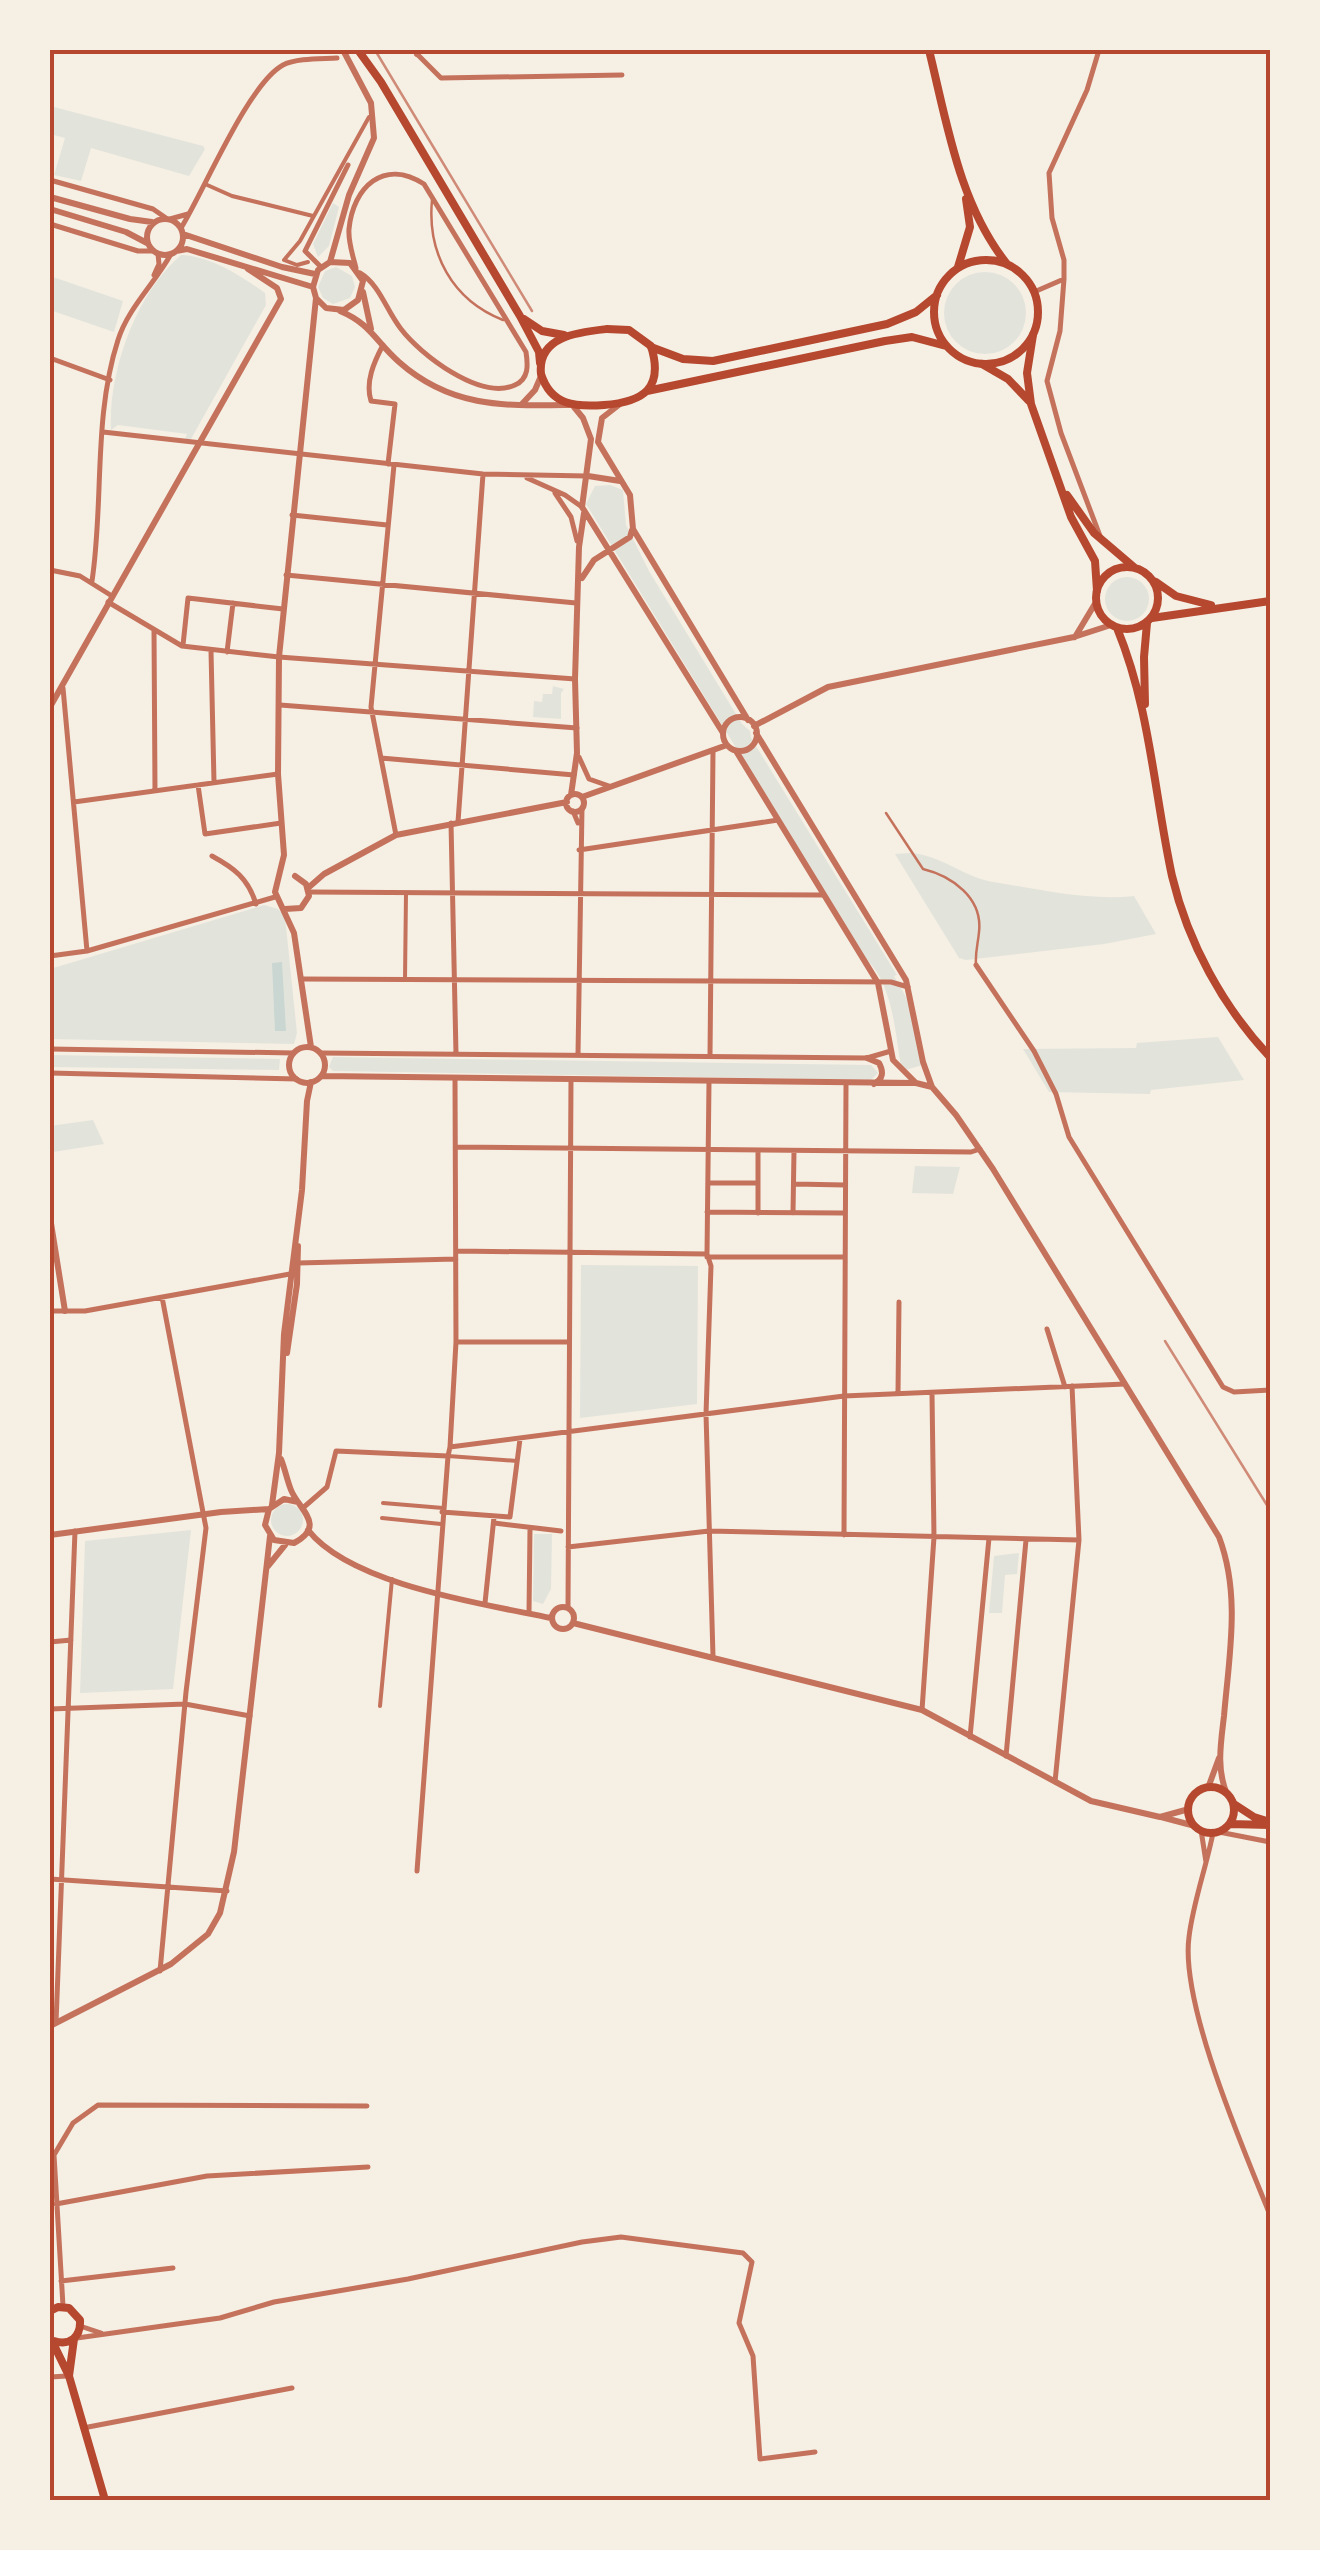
<svg xmlns="http://www.w3.org/2000/svg" width="1320" height="2550" font-family="'Noto Sans',sans-serif">
<rect width="100%" height="100%" fill="#f6efe4"/>
<!-- green -->
<path fill="#e2e4dc" d="M50,106L203,146L205,149L189,176L91,148L81,181L54,175L65,138L50,134Z
M333,203L339,207L329,246L318,257L313,244Z
M181,255C211,256 241,276 265,293L266,305L191,439H185L187,434L118,425L111,430C108,372 136,293 181,255Z
M336,267L352,276L355,287L350,298L333,304L323,298L318,287L325,271Z
M944 313a41 41 0 1 1 82 0a41 41 0 1 1-82 0Z
M50,276L123,301L114,332L50,310Z
M610,485L623,490L626,525L649,571L742,724L750,731L751,738L897,975L894,976L906,997L926,1064L902,1071C895,1036 894,985 866,959L586,504L595,486Z
M1105 599a22 22 0 1 1 44 0a22 22 0 1 1-44 0Z
M553,686L564,689L561,693V719L533,717L534,701L542,702L543,694H552Z
M895,854C902,854 911,852 918,854C944,858 967,878 993,882C1039,889 1086,901 1134,896L1156,934L1104,944L966,960L959,958Z
M264,905L278,909L285,917L297,1033L294,1044L50,1039V969Z
M1218,1037L1244,1080L1151,1090L1150,1094L1049,1092L1023,1049L1136,1048L1137,1043Z
M50,1055L280,1059L279,1070L50,1067Z
M333,1057L871,1065L878,1073L871,1080L333,1071L329,1067Z
M93,1120L104,1144L53,1152L50,1126Z
M915,1166L960,1167L953,1194L912,1193Z
M581,1265L698,1266L697,1404L580,1418Z
M271 1520a16 16 0 1 1 32 0a16 16 0 1 1-32 0Z
M191,1530L173,1689L80,1693L85,1541Z
M534,1534H552L551,1589L543,1604L533,1601Z
M1019,1553L1017,1574L1005,1575L1002,1613H989L994,1556Z"/>
<!-- water -->
<path fill="#c9d6d2" d="M282,962L286,1031H275L272,963Z"/>
<g fill="none" stroke-linecap="round" stroke-linejoin="round">
<!-- service -->
<path stroke="#c5725c" stroke-width="2.5" d="M432,200C427,253 452,300 503,320
M886,813L923,869C952,876 983,898 979,932C978,944 975,952 976,965"/>
<!-- pedestrian -->
<path stroke="#c5725c" stroke-width="4" d="M205,184L232,196L313,216
M308,262L297,265L284,260L300,241L369,117
M405,979L406,893
M448,1456L517,1461
M383,1503L443,1508
M382,1518L441,1524
M380,1706L392,1579"/>
<!-- minor -->
<path stroke="#c5725c" stroke-width="5" d="M1099,50L1087,90L1049,173L1052,218L1064,260V279L1060,331L1047,381L1061,433L1100,536
M417,54L441,78L622,75
M50,180L153,209L166,218
M170,219L188,214
M50,224L138,251H153
M181,228C204,191 248,84 283,65C297,58 321,59 337,58
M321,267L305,251L348,165
M356,268C353,256 348,242 349,229C353,187 384,158 424,184L526,352C528,365 529,379 515,385C480,401 420,354 401,329C386,310 380,285 360,273
M154,275L159,264L158,254
M1034,292L1064,279
M383,345C374,362 365,382 371,401L395,404L388,464
M50,358L110,380
M103,432L483,474L587,476
M394,465L371,707L396,835
M527,478L565,495L582,507
M555,493L571,517L577,541
M292,515L387,525
M50,570L80,576L112,596
M286,575L576,603
M92,581C104,502 93,417 118,340C128,308 155,283 171,254
M108,602L182,646L279,657L575,679
M154,630L155,791
M183,645L188,598L283,609
M211,651L214,782
M227,652L233,603
M63,688L87,951
M280,705L577,728
M579,757L589,779L609,786
M381,758L574,775
M198,785L205,834L281,823
M74,802L278,774
M573,811L578,823
M458,822L483,474
M451,823L456,1054
M579,850L778,820
M212,856C234,868 248,878 256,904
M309,892L823,895
M50,956L87,951L275,897
M976,965L1034,1051L1056,1094L1069,1137L1223,1387L1234,1392L1270,1390
M302,979L891,982L908,987
M50,1049L294,1053
M321,1053L867,1058L891,1051
M578,1055L582,808
M710,1056L713,751
M50,1073L297,1079
M709,1082L707,1254L711,1266L706,1414L713,1656
M455,1147L971,1152L980,1149
M708,1183H758
M794,1184L845,1185
M707,1212L844,1213
M758,1213V1151
M793,1213L794,1151
M456,1251L707,1254
M707,1257H844
M298,1263L456,1259
M50,1311H85L290,1274
M1047,1329L1065,1387
M456,1342H569
M898,1393L899,1302
M450,1447L456,1342L455,1078
M448,1456L450,1447L844,1396L1125,1384
M304,1507L327,1487L336,1451L448,1456
M442,1512L510,1517L520,1439
M494,1523L561,1531
M844,1535L846,1084
M568,1547L709,1531L1079,1540
M485,1603L494,1517
M568,1608L571,1079
M529,1613L530,1529
M50,1642L71,1640
M50,1709L185,1704L250,1716
M922,1710L934,1537L932,1394
M970,1737L989,1538
M1006,1756L1026,1540
M1055,1782L1079,1540L1072,1386
M1201,1830L1206,1862
M1219,1832L1270,1842
M1213,1833C1206,1868 1193,1903 1189,1937C1180,2004 1244,2150 1270,2215
M417,1871L448,1456
M50,1879L227,1891
M160,1971L186,1692L206,1528L162,1297
M56,2023L75,1531
M56,2204L207,2176L368,2167
M61,2281L173,2268
M63,2306L54,2155L73,2123L98,2105L367,2106
M80,2326L101,2333
M77,2338L220,2318L274,2302L408,2279L582,2242L621,2237L743,2253L752,2262L739,2323L753,2356L760,2459L815,2452
M50,2377L67,2376
M83,2428L292,2388"/>
<!-- tertiary -->
<path stroke="#c5725c" stroke-width="6" d="M417,54L420,50
M50,197L130,219L152,222
M50,209L126,232L147,243
M147 237a18 18 0 1 1 36 0a18 18 0 1 1-36 0Z
M183,234L282,267L315,274
M176,251L187,249L313,287
M330,262L350,263L363,281L358,300L344,310L326,308L316,298L313,287L318,270L330,262L349,195L374,138L371,103L343,50
M363,292L371,329
M340,311C371,324 375,341 399,362C451,408 504,406 569,405
M620,404L602,418L598,442L630,495L633,529L748,720
M521,405L535,390L541,376
M574,407L583,418L591,439L582,507L723,733
M588,476L620,481
M582,578L594,560L630,537L632,530
M1075,637L1096,602
M50,707L281,299L277,288L248,269
M723 734a17 17 0 1 1 34 0a17 17 0 1 1-34 0Z
M754,726L828,687L1074,637L1111,625
M756,733L906,980L923,1062L932,1087L956,1115L993,1169L1219,1537C1241,1595 1229,1656 1224,1716C1221,1742 1216,1769 1227,1794
M736,751L878,983L893,1060L915,1082
M566 803a9 9 0 1 1 18 0a9 9 0 1 1-18 0Z
M571,795L577,753L575,679L579,547L584,513
M582,797L727,745
M308,888L324,874L396,835L567,802
M285,909L301,908L309,896L306,884L295,876
M311,1047L294,933L275,892L284,855L278,774L279,657L316,298
M289 1065a18 18 0 1 1 36 0a18 18 0 1 1-36 0Z
M867,1058L879,1063C884,1072 883,1079 874,1084
M322,1076L916,1083L932,1087
M50,1217L65,1311
M287,1353L297,1284L298,1246
M281,1459C285,1469 287,1480 291,1490C299,1510 327,1525 294,1543L274,1540L265,1525L269,1509L284,1499L298,1502
M272,1505L279,1453L284,1334L302,1190L307,1101L311,1082
M308,1530C351,1585 484,1604 551,1618
M50,1535L221,1512L269,1509
M268,1566L285,1545
M552 1618a11 11 0 1 1 22 0a11 11 0 1 1-22 0Z
M573,1623L922,1710L1091,1801L1160,1817L1189,1809
M1208,1788L1219,1758
M1161,1817L1195,1826
M50,2026L171,1964L208,1934L220,1913L234,1852L270,1536"/>
<!-- secondary -->
<path stroke="#b5482f" stroke-width="8" d="M358,50L381,82L520,316L539,352L540,363
M524,319L542,331L564,335
M1033,335L1027,373L1031,404L1071,517L1095,561L1097,591
M982,364L1008,379L1029,401
M1067,495L1094,533L1135,568
M1096 598a31 31 0 1 1 62 0a31 31 0 1 1-62 0Z
M1156,582L1176,596L1211,605
M1152,618L1270,601
M1117,628C1150,708 1154,792 1172,876C1188,943 1223,1007 1270,1057
M1145,704L1144,657L1147,623
M1188 1810a23 23 0 1 1 46 0a23 23 0 1 1-46 0Z
M1234,1804L1254,1817L1270,1822
M1230,1824L1270,1825
M50,2311L58,2307L69,2308L80,2320C81,2337 70,2346 54,2341
M52,2341L69,2376L105,2500
M69,2376L74,2339"/>
<!-- primary -->
<path stroke="#b5482f" stroke-width="8" d="M929,50C947,123 959,204 1007,264
M934 312a52 52 0 1 1 104 0a52 52 0 1 1-104 0Z
M958,267L970,227L966,199
M607,329L629,330L651,346C664,388 644,402 604,405C576,407 551,406 541,374C537,336 579,332 607,329Z
M651,347L683,359L713,361L887,324L916,312L937,295
M647,391L885,341L912,337L946,346"/>
<!-- rail -->
<path stroke="#cf8b77" stroke-width="2.5" d="M375,50L532,311
M1165,1341L1270,1510"/>
</g>
<!-- border -->
<rect width="1320" height="2550" fill="none" stroke="#f6efe4" stroke-width="105"/>
<rect x="52" y="52" width="1216" height="2446" fill="none" stroke="#b5482f" stroke-width="4"/>
</svg>
